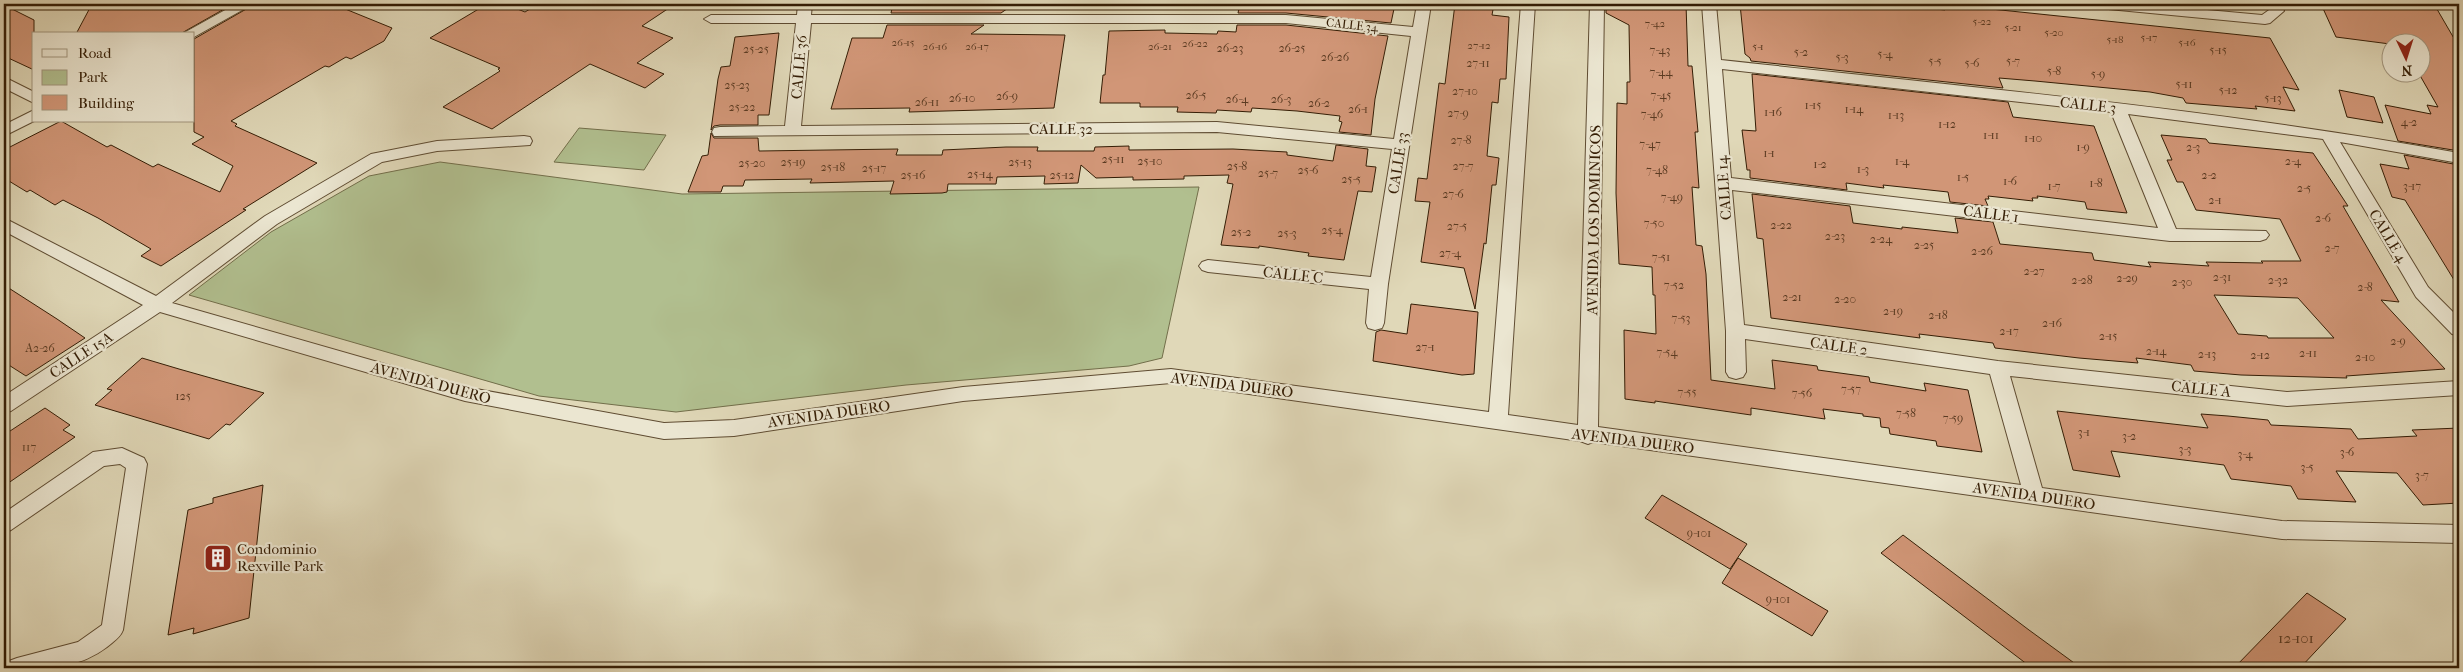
<svg xmlns="http://www.w3.org/2000/svg" width="2463" height="672" font-family="'IM FELL French Canon',serif">
<rect width="100%" height="100%" fill="#e0d8b8"/>
<filter id="stains"><feTurbulence type="fractalNoise" baseFrequency=".004" numOctaves="4"/><feColorMatrix values="0 0 0 0 .2 0 0 0 0 .09 0 0 0 0 .02 0 0 0 .5 -.17"/></filter>
<radialGradient id="worn" r=".72"><stop offset=".6" stop-color="#630" stop-opacity="0"/><stop offset="1" stop-color="#630" stop-opacity=".3"/></radialGradient>
<!-- green -->
<path fill="#b1bf8f" stroke="#726e4a" d="M579,128L666,135L644,170L554,162Z
M440,162L682,194L1199,187L1162,358L1129,366L906,385L676,412L539,396L189,295L271,232L369,176Z"/>
<!-- building -->
<path fill="#d19677" stroke="#341d05" fill-rule="evenodd" d="M92,4H233L180,34H76Z
M255,4H333L392,28L384,41L351,59L346,57L329,67L325,66L231,121L237,124L235,126L317,163L243,209L246,210L161,266L141,256L151,249L98,218L63,200L55,205L30,190L27,192L4,178V150L61,121L107,147L111,145L153,167L158,164L220,192L233,166L192,144L204,137L194,132V39Z
M487,4H505L525,12L538,4H675L642,26L673,38L637,63L664,74L645,88L590,64L492,129L443,107L500,71L498,69L500,68L430,38Z
M893,4H1014L1001,13H891Z
M1240,4H1395L1391,23L1286,13H1238Z
M1455,4H1494L1492,15L1509,17L1506,79H1500L1498,103L1492,102L1487,156L1499,158L1496,185H1492L1486,244L1484,243L1475,309L1464,268L1421,262L1430,202L1415,201L1418,178L1427,179L1439,83L1445,84Z
M1606,4H1686L1688,66H1692L1698,132H1695L1699,188L1692,187L1696,245L1702,246L1706,274L1711,380L1775,389L1772,360L1817,366L1818,370L1869,377L1870,382L1926,391L1924,383L1968,390L1982,452L1937,446L1936,441L1890,434L1889,428L1881,427L1880,418L1863,416V414L1823,409L1825,419L1751,408V415L1655,401V403L1625,399L1624,330L1656,334L1655,295H1653L1652,267L1619,264L1616,193L1617,103L1627,104V82H1630L1629,25L1606,13Z
M1740,4H1888L1945,10L1943,4L2270,38L2299,90L2283,87L2295,111L2255,106L2257,109L2186,103L2183,98L2150,92L2035,81L1999,78L2003,88L1751,61L1750,58L1745,54Z
M2321,4H2434L2459,47V151L2398,141L2385,105L2431,114L2427,105L2438,107L2418,72H2420V42H2390V44L2336,37Z
M4,5L34,20V70L4,56Z
M887,25H984L971,34L1065,35L1054,108L909,112L910,108L831,109L852,38H883Z
M1237,25H1286L1388,36L1375,99L1371,135L1339,132L1342,122L1339,121L1340,116L1297,111L1252,108L1251,112L1217,110L1216,113L1177,112L1178,107H1140V103H1100L1103,75H1105L1109,31L1165,30V33L1217,34L1218,31L1236,32Z
M779,33L769,115H758V125H720L714,126L711,130L718,79L721,67L730,66L735,37Z
M1752,74L2008,102L2013,117L2094,126L2127,213L2087,209L2085,202L2037,196L2038,198H2032L2033,201L1988,196L1989,199H1985L1988,206L1950,202L1948,192L1883,185L1884,188L1846,183L1847,190L1750,178V170H1747L1742,130L1756,131Z
M2339,90L2374,97L2383,123L2347,117Z
M711,133L714,138H758L759,151L898,149L896,155H942L943,150L1006,147H1038L1037,151H1094L1095,147L1129,146V150L1233,149L1287,152V155L1333,161L1336,145L1368,149L1366,166L1376,167L1372,192L1358,191L1344,260L1308,256L1309,253L1259,246V248L1221,245L1233,184L1227,183L1229,175L1184,176V179L1133,180V177L1096,178L1081,165L1078,183L1044,184L1045,176L997,177L996,184H948L947,192L942,193L890,194L894,181L810,183L812,179L745,180L743,186H723L721,192H688L702,156L708,155Z
M2161,135L2206,139L2209,143L2313,153L2348,206H2343L2399,302L2381,300L2445,369L2346,376L2347,378L2241,375L2194,371L2191,365L2136,358L2138,363L2079,358L1995,348L1993,343L1919,334L1920,338L1771,318L1763,239L1757,238L1752,194L1850,206L1853,223L1902,229V227L1958,233L1955,218L1993,222L2000,244L2092,253L2094,260L2151,267L2148,262L2209,266L2206,262L2263,263L2261,261H2301L2280,219L2196,210L2183,182H2177L2167,160H2172ZM2214,295L2298,298L2334,338H2268L2267,336L2238,334Z
M2404,155L2459,165V288L2405,200L2392,197L2380,164L2409,169Z
M4,285L57,319L85,338L26,376L4,362Z
M1411,304L1478,312L1474,374L1462,375L1373,361L1376,332L1381,330L1407,334Z
M142,358L179,369L264,393L230,425L226,424L209,439L95,405L112,390L107,389Z
M45,408L70,425L63,430L75,437L4,486V435Z
M2057,411L2208,428L2201,414L2228,416L2268,420L2271,425L2351,429L2358,439L2417,436L2412,430L2459,428V503L2423,505L2397,473L2336,471L2356,502L2298,499L2291,486L2231,479L2224,465L2111,451L2120,477L2073,470Z
M263,485L249,618L193,634L194,628L168,635L188,510L213,503V498Z
M1662,495L1747,544L1730,569L1645,518Z
M1903,535L2029,630L2081,668H2032L1881,553Z
M1738,558L1828,611L1812,636L1722,583Z
M2307,593L2346,619L2300,668H2234Z"/>
<g fill="none" stroke-linecap="round" stroke-linejoin="round">
<defs>
<path id="street" d="M236,4H253L194,37V34H182Z
M798,4H812L811,15H1286L1413,27L1417,4H1431L1388,284L1384,323L1382,328L1375,330L1368,328L1366,323L1369,289L1208,272L1202,270L1199,266L1202,262L1208,260L1371,277L1392,149L1217,132L714,136L712,132L714,128L720,127L785,126L796,23H711L704,19L711,15H797ZM811,23H1286L1411,36L1394,139L1217,122L801,126Z
M1521,4H1535L1508,415L1578,425L1590,4H1604L1598,427L2021,485L1990,374L1745,339L1746,372L1743,377L1736,379L1729,377L1726,372V331L1702,4H1716L1721,60C1968,87 2215,109 2459,153V163L2340,142L2428,287L2459,318V336L2452,334L2416,297L2323,139L2128,114L2176,229L2266,231L2269,235L2266,239L2260,241H2170L1732,190L1744,325L1998,361L2287,392L2459,381V395L2287,406L2010,376L2042,488L2282,521L2459,525V543L2282,539L1593,442L1588,444L1580,441L1171,383L963,401L734,436L664,439L465,401L160,312L11,411L4,413V396L143,305L4,231V218L156,296L265,216L371,154L437,141L524,136L530,137L532,141L530,145L437,151L382,162L277,224L172,303L465,387L664,423L734,420L963,387L1171,369L1489,412ZM1722,69L2111,112L2158,228L1731,178Z
M2091,4H2141L2262,15L2269,10L2267,4H2281L2284,11L2270,23L2265,24L2098,8Z
M4,77L34,92V103L4,88Z
M34,110V121L4,136V125Z
M122,448L144,458L147,464L123,630C120,638 114,641 107,647C75,671 44,668 6,668L9,661L17,658L78,642L102,625L126,468L120,464L104,466L11,530L4,533V513L93,452Z"/>
</defs>
<!-- street casing -->
<use href="#street" stroke="#5f4c32" stroke-width="2"/>
<!-- street -->
<use href="#street" fill="#ebe6d1" fill-rule="evenodd"/>
</g>
<!-- icons -->
<defs>
<symbol id="building-square" viewBox="-11 -11 22 22"><rect x="-9" y="-9" width="18" height="18" rx="4" fill="#8f2418" stroke="#ebe6d1"/><path d="M-4-6H4V6H1V3H-1V6H-4ZM-2.5-4.3h1.7v1.8h-1.7ZM.8-4.3h1.7v1.8H.8ZM-2.5-1h1.7V.8h-1.7ZM.8-1h1.7V.8H.8Z" fill="#fff"/></symbol>
</defs>
<g fill-rule="evenodd">
<use href="#building-square" x="202" y="542" width="32" height="32"/>
</g>
<g text-anchor="middle" stroke-width="4.5" stroke-linejoin="round" paint-order="stroke">
<!-- far-number labels -->
<g font-size="11" fill="#5b3b22">
<text x="1982" y="25">5-22</text>
<text x="1655" y="27">7-42</text>
<text x="2013" y="31">5-21</text>
<text x="2054" y="36">5-20</text>
<text x="2149" y="41">5-17</text>
<text x="2115" y="43">5-18</text>
<text x="903" y="46">26-15</text>
<text x="2187" y="46">5-16</text>
<text x="1195" y="47">26-22</text>
<text x="1479" y="49">27-12</text>
<text x="935" y="50">26-16</text>
<text x="977" y="50">26-17</text>
<text x="1160" y="50">26-21</text>
<text x="1758" y="50">5-1</text>
</g>
<!-- far-street labels -->
<g font-size="12" fill="#341d05" stroke="#ebe6d1">
<text transform="translate(1352 25) rotate(6)" y="4">CALLE 34</text>
</g>
<!-- number labels -->
<g font-size="12" fill="#5b3b22">
<text x="1230" y="52">26-23</text>
<text x="1292" y="52">26-25</text>
<text x="756" y="53">25-25</text>
<text x="1660" y="54">7-43</text>
<text x="2218" y="54">5-15</text>
<text x="1801" y="56">5-2</text>
<text x="1885" y="58">5-4</text>
<text x="1335" y="61">26-26</text>
<text x="1842" y="61">5-3</text>
<text x="1935" y="65">5-5</text>
<text x="2013" y="65">5-7</text>
<text x="1478" y="67">27-11</text>
<text x="1972" y="67">5-6</text>
<text x="2054" y="75">5-8</text>
<text x="1661" y="76">7-44</text>
<text x="2098" y="78">5-9</text>
<text x="2184" y="88">5-11</text>
<text x="737" y="89">25-23</text>
<text x="2228" y="94">5-12</text>
<text x="1465" y="95">27-10</text>
<text x="1196" y="99">26-5</text>
<text x="1661" y="99">7-45</text>
<text x="1007" y="100">26-9</text>
<text x="962" y="102">26-10</text>
<text x="2273" y="102">5-13</text>
<text x="1237" y="103">26-4</text>
<text x="1281" y="103">26-3</text>
<text x="927" y="106">26-11</text>
<text x="1319" y="107">26-2</text>
<text x="1813" y="109">1-15</text>
<text x="742" y="111">25-22</text>
<text x="1358" y="113">26-1</text>
<text x="1854" y="113">1-14</text>
<text x="1773" y="116">1-16</text>
<text x="1458" y="117">27-9</text>
<text x="1652" y="118">7-46</text>
<text x="1896" y="119">1-13</text>
<text x="2409" y="126">4-2</text>
<text x="1947" y="128">1-12</text>
<text x="1991" y="139">1-11</text>
<text x="2033" y="142">1-10</text>
<text x="1461" y="144">27-8</text>
<text x="1650" y="148">7-47</text>
<text x="2083" y="151">1-9</text>
<text x="2193" y="151">2-3</text>
<text x="1769" y="157">1-1</text>
<text x="1113" y="163">25-11</text>
<text x="1150" y="165">25-10</text>
<text x="1902" y="165">1-4</text>
<text x="2293" y="165">2-4</text>
<text x="793" y="166">25-19</text>
<text x="1020" y="166">25-13</text>
<text x="752" y="167">25-20</text>
<text x="1820" y="168">1-2</text>
<text x="1237" y="170">25-8</text>
<text x="1463" y="170">27-7</text>
<text x="833" y="171">25-18</text>
<text x="874" y="172">25-17</text>
<text x="1863" y="173">1-3</text>
<text x="1308" y="174">25-6</text>
<text x="1657" y="174">7-48</text>
<text x="1268" y="177">25-7</text>
<text x="980" y="178">25-14</text>
<text x="913" y="179">25-16</text>
<text x="1062" y="179">25-12</text>
<text x="2209" y="179">2-2</text>
<text x="1963" y="181">1-5</text>
<text x="1351" y="183">25-5</text>
<text x="2010" y="185">1-6</text>
<text x="2096" y="187">1-8</text>
<text x="2054" y="190">1-7</text>
<text x="2412" y="190">3-17</text>
<text x="2304" y="192">2-5</text>
<text x="1453" y="198">27-6</text>
<text x="1672" y="201">7-49</text>
<text x="2215" y="204">2-1</text>
<text x="2323" y="222">2-6</text>
<text x="1654" y="227">7-50</text>
<text x="1781" y="229">2-22</text>
<text x="1457" y="230">27-5</text>
<text x="1332" y="234">25-4</text>
<text x="1241" y="236">25-2</text>
<text x="1287" y="237">25-3</text>
<text x="1835" y="240">2-23</text>
<text x="1881" y="243">2-24</text>
<text x="1924" y="249">2-25</text>
<text x="2332" y="252">2-7</text>
<text x="1982" y="255">2-26</text>
<text x="1450" y="257">27-4</text>
<text x="1661" y="261">7-51</text>
<text x="2034" y="275">2-27</text>
<text x="2222" y="281">2-31</text>
<text x="2127" y="282">2-29</text>
<text x="2082" y="284">2-28</text>
<text x="2278" y="284">2-32</text>
<text x="2182" y="286">2-30</text>
<text x="1674" y="289">7-52</text>
<text x="2365" y="291">2-8</text>
<text x="1792" y="301">2-21</text>
<text x="1845" y="303">2-20</text>
<text x="1893" y="315">2-19</text>
<text x="1938" y="319">2-18</text>
<text x="1681" y="322">7-53</text>
<text x="2052" y="327">2-16</text>
<text x="2009" y="335">2-17</text>
<text x="2108" y="340">2-15</text>
<text x="2398" y="345">2-9</text>
<text x="1425" y="351">27-1</text>
<text x="40" y="352">A2-26</text>
<text x="2156" y="355">2-14</text>
<text x="1667" y="356">7-54</text>
<text x="2308" y="357">2-11</text>
<text x="2207" y="358">2-13</text>
<text x="2260" y="359">2-12</text>
<text x="2365" y="361">2-10</text>
<text x="1851" y="393">7-57</text>
<text x="1687" y="396">7-55</text>
<text x="1802" y="397">7-56</text>
<text x="183" y="400">125</text>
<text x="1906" y="417">7-58</text>
<text x="1953" y="422">7-59</text>
<text x="2084" y="436">3-1</text>
<text x="2129" y="440">3-2</text>
<text x="29" y="451">117</text>
<text x="2185" y="453">3-3</text>
<text x="2347" y="456">3-6</text>
<text x="2245" y="458">3-4</text>
<text x="2307" y="471">3-5</text>
<text x="2422" y="479">3-7</text>
<text x="1699" y="537">9-101</text>
<text x="1778" y="603">9-101</text>
</g>
<!-- street labels -->
<g font-size="15" fill="#341d05" stroke="#ebe6d1">
<text transform="translate(799 67) rotate(-85)" y="5">CALLE 36</text>
<text transform="translate(2088 105) rotate(6)" y="5">CALLE 3</text>
<text x="1061" y="134">CALLE 32</text>
<text transform="translate(1398 163) rotate(-81)" y="5">CALLE 33</text>
<text transform="translate(1724 188) rotate(-94)" y="5">CALLE 14</text>
<text transform="translate(1991 214) rotate(7)" y="5">CALLE 1</text>
<text transform="translate(1594 220) rotate(-89)" y="5">AVENIDA LOS DOMINICOS</text>
<text transform="translate(2388 236) rotate(59)" y="5">CALLE 4</text>
<text transform="translate(1293 275) rotate(6)" y="5">CALLE C</text>
<text transform="translate(1839 346) rotate(8)" y="5">CALLE 2</text>
<text transform="translate(81 355) rotate(-33)" y="5">CALLE 15A</text>
<text transform="translate(431 383) rotate(15)" y="5">AVENIDA DUERO</text>
<text transform="translate(1232 385) rotate(7)" y="5">AVENIDA DUERO</text>
<text transform="translate(2201 389) rotate(6)" y="5">CALLE A</text>
<text transform="translate(829 414) rotate(-8)" y="5">AVENIDA DUERO</text>
<text transform="translate(1633 441) rotate(7)" y="5">AVENIDA DUERO</text>
<text transform="translate(2034 496) rotate(8)" y="5">AVENIDA DUERO</text>
</g>
<!-- poi labels -->
<g font-size="15" fill="#341d05" stroke="#ebe6d1" text-anchor="start">
<text x="237" y="554">Condominio<tspan x="237" dy="17">Rexville Park</tspan></text>
</g>
<!-- near-number labels -->
<g font-size="15" fill="#5b3b22">
<text x="2296" y="643">12-101</text>
</g>
</g>
<!-- margin -->
<rect width="2463" height="672" fill="none" stroke="#e0d8b8" stroke-width="20"/>
<rect x="5" y="5" width="2453" height="662" fill="none" stroke="#341d05" stroke-width="2.5"/>
<rect x="10" y="10" width="2443" height="652" fill="none" stroke="#341d05"/>
<!-- legend -->
<rect x="32" y="32" width="162" height="90" fill="#ebe6d1" stroke="#a2967f"/>
<rect x="42" y="49" width="25" height="8" fill="#ebe6d1" stroke="#a2967f"/>
<text x="78" y="58" font-size="15" fill="#341d05">Road</text>
<rect x="42" y="70" width="25" height="15" fill="#b1bf8f" stroke="#a2967f"/>
<text x="78" y="82" font-size="15" fill="#341d05">Park</text>
<rect x="42" y="95" width="25" height="15" fill="#d19677" stroke="#a2967f"/>
<text x="78" y="108" font-size="15" fill="#341d05">Building</text>
<!-- north arrow -->
<g transform="translate(2406 58) rotate(176)"><circle r="24" fill="#ebe6d1" stroke="#a2967f"/>
<path d="M0-4L9 19L0 12L-9 19Z" fill="#8f2418"/>
<text y="-8" font-size="14" font-weight="bold" text-anchor="middle" fill="#341d05">N</text>
</g>
<rect width="100%" height="100%" filter="url(#stains)"/>
<rect width="100%" height="100%" fill="url(#worn)"/>
</svg>
